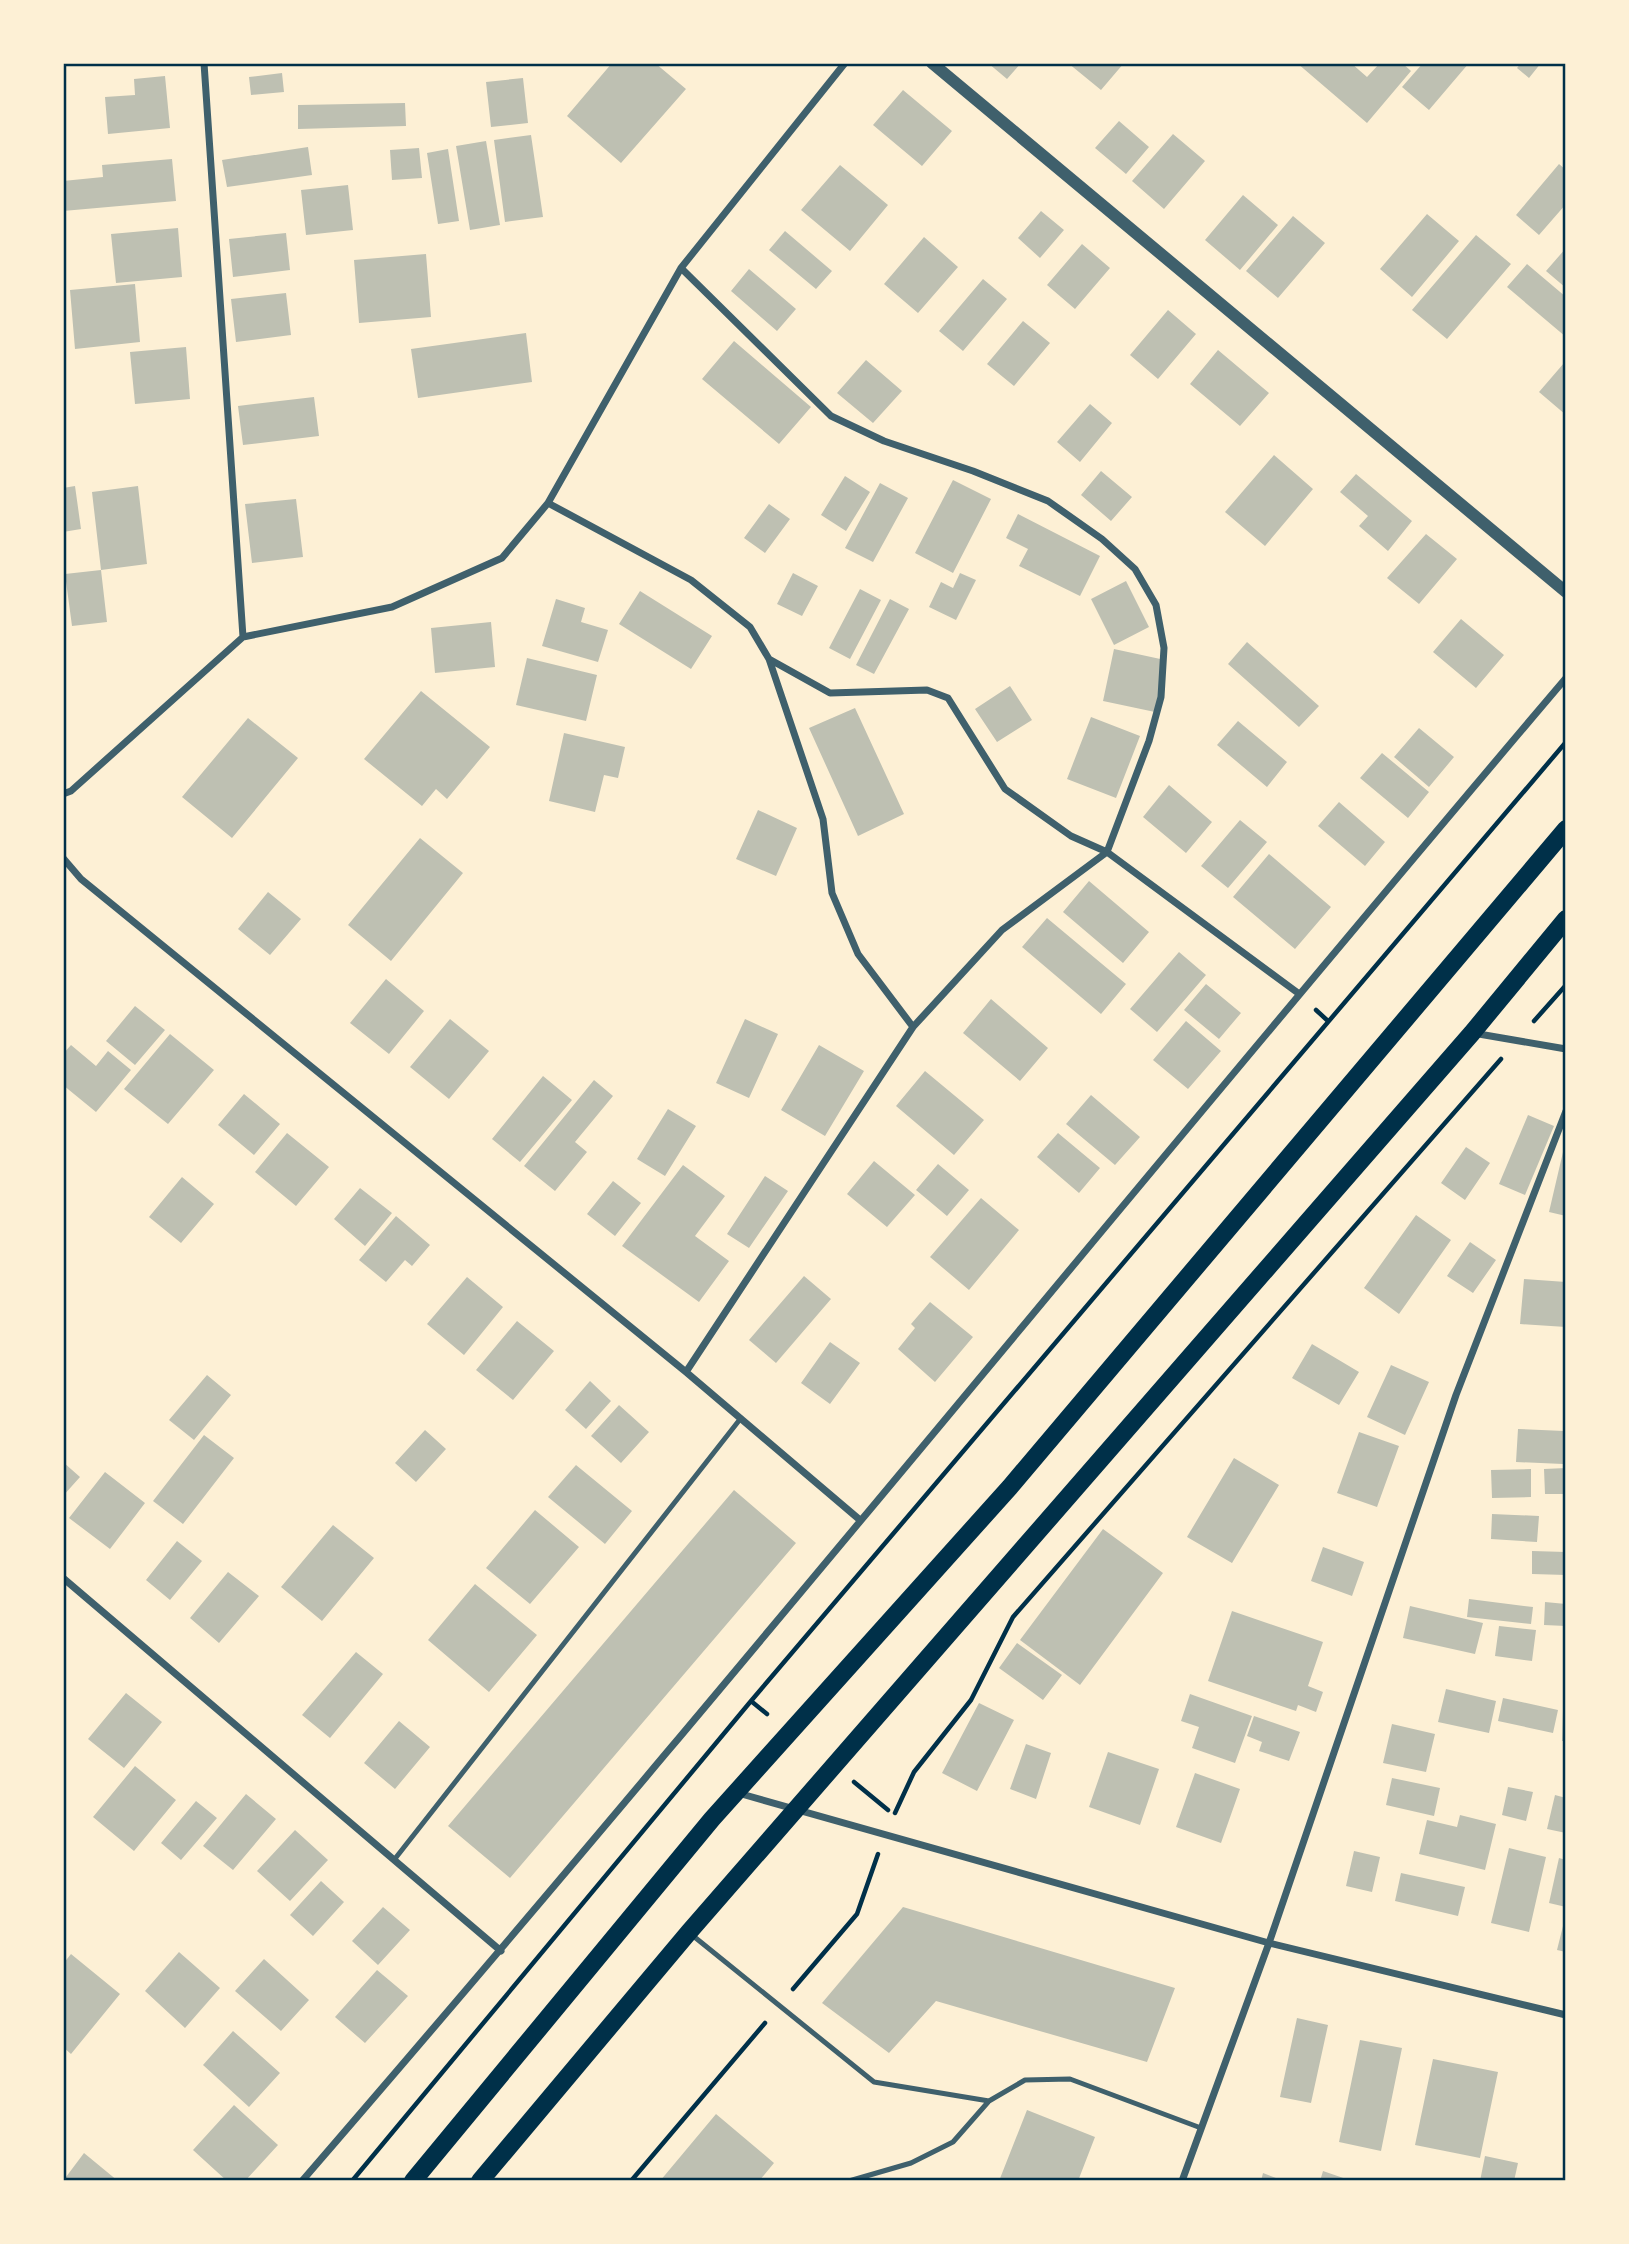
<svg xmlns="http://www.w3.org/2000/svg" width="1629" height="2244" font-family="Helvetica,sans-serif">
<rect width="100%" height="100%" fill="#fdf0d5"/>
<!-- building -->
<path fill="#bec0b2" d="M612,63H655L686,89L621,163L567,116Z
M988,63H1021L1007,79Z
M1068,63H1124L1101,90Z
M1297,63H1351L1367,77L1380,63H1402L1411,71L1367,123Z
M1423,63H1469L1429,110L1402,87Z
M1521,63H1541L1529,78L1517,68Z
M282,73L284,92L251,95L249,77Z
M165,76L170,128L108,134L105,97L135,95L134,79Z
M523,78L528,123L491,127L486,82Z
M903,90L952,131L922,166L873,125Z
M405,103L406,126L298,129V105Z
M1119,121L1149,147L1126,174L1095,148Z
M1173,134L1205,161L1164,209L1132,181Z
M531,135L543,217L505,222L494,140Z
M486,141L500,225L470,230L456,146Z
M308,147L312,175L227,187L222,160Z
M419,148L422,178L392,180L390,150Z
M448,149L459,221L438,224L427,153Z
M172,159L176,201L63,211V181L103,177L102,165Z
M1559,164L1566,170V204L1539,235L1516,215Z
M840,165L888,205L850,251L801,210Z
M348,185L353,230L306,235L301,190Z
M1243,195L1278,225L1240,270L1205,240Z
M1041,211L1064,230L1040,258L1018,238Z
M1427,214L1459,241L1412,297L1380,269Z
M1293,216L1325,243L1278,298L1246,271Z
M178,228L182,277L116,283L111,234Z
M785,231L832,271L816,289L769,250Z
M286,233L290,270L233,277L229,239Z
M1476,235L1511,264L1447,339L1412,310Z
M924,237L958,267L918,313L884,284Z
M1082,244L1110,268L1075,309L1047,285Z
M1566,248V288L1546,271Z
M426,254L431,317L359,323L354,260Z
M1527,264L1566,297V337L1507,287Z
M749,269L796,309L777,331L731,291Z
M983,279L1007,299L963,351L939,331Z
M135,284L140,342L75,349L70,290Z
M286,293L291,335L236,342L231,299Z
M1168,310L1196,334L1158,379L1130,355Z
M1023,321L1050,343L1014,386L987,364Z
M526,333L532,382L418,398L411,349Z
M734,341L811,407L779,444L702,379Z
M186,347L190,399L135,404L130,352Z
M1218,350L1269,393L1240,426L1190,384Z
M866,360L902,391L873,423L837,393Z
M1564,363L1566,365V415L1539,392Z
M314,397L319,436L243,445L238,406Z
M1090,404L1112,423L1080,462L1057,442Z
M1274,455L1313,489L1265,546L1225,512Z
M1101,471L1132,497L1111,521L1081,495Z
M1356,474L1412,521L1388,551L1359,526L1368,516L1340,492Z
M845,476L870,492L846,531L821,515Z
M953,480L991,499L953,573L915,553Z
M880,483L908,498L873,562L845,548Z
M75,486L81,529L63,532V488Z
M138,486L147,564L101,570L92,492Z
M296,499L303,557L252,563L245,504Z
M769,504L790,519L765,553L744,538Z
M1018,514L1100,556L1080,596L1019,566L1028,549L1006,538Z
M1426,534L1457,559L1419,604L1387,578Z
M101,570L107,622L72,626L65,574Z
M793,573L818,586L802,616L777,604Z
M960,573L976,580L956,620L929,607L941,582L953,588Z
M1126,581L1149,627L1114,645L1091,599Z
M860,589L881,600L850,659L829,648Z
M640,591L712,636L691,669L619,624Z
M556,599L585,608L581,622L608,630L598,662L542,646Z
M890,599L909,609L874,674L856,665Z
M1461,619L1504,655L1476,688L1433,652Z
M491,622L495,667L435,673L431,628Z
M1247,642L1319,706L1299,727L1228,664Z
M1114,649L1165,660L1155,712L1103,701Z
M527,658L597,675L586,721L516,705Z
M1010,686L1032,720L997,742L975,709Z
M421,691L490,747L447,799L436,789L422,806L364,759Z
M855,708L904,814L858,836L809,728Z
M1091,717L1140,736L1116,798L1067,779Z
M248,718L298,758L232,838L182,797Z
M1238,721L1287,762L1267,787L1217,745Z
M1419,728L1454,757L1429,787L1394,757Z
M564,733L625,747L618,778L604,775L595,812L549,801Z
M1382,753L1429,792L1408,818L1360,778Z
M1169,785L1212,822L1186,853L1143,817Z
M1339,802L1385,842L1365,866L1318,826Z
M758,810L797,828L776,876L736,859Z
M1240,820L1267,842L1228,888L1201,866Z
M420,838L463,873L391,961L348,925Z
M1269,854L1331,907L1295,949L1233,897Z
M1089,881L1149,932L1123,963L1063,912Z
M268,892L301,919L270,955L238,929Z
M1047,918L1126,984L1101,1014L1022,947Z
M1179,952L1206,975L1157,1032L1130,1009Z
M386,979L424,1011L389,1054L350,1023Z
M1206,984L1241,1013L1219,1039L1184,1010Z
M991,999L1048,1048L1020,1081L963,1033Z
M135,1006L165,1030L135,1065L106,1041Z
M450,1019L489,1051L449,1099L410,1067Z
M745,1019L778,1034L749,1098L716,1083Z
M1186,1021L1221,1051L1188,1089L1153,1060Z
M170,1034L214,1070L168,1124L124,1089Z
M71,1045L96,1066L108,1051L131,1070L96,1112L63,1085V1054Z
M819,1045L864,1071L825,1136L781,1110Z
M925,1071L984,1120L954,1155L896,1106Z
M543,1076L572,1100L520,1162L492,1139Z
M594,1080L613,1096L575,1142L587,1152L555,1191L524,1166Z
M244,1094L280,1124L254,1155L218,1125Z
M1091,1095L1140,1137L1115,1165L1066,1124Z
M668,1109L696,1126L665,1176L637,1159Z
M1528,1115L1554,1126L1525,1195L1499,1184Z
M287,1133L329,1167L296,1206L255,1172Z
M1058,1133L1100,1168L1079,1193L1037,1157Z
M1466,1147L1490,1163L1465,1200L1441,1183Z
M1563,1152L1566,1153V1216L1549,1212Z
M874,1161L915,1195L887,1227L847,1194Z
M938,1164L969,1190L947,1216L916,1190Z
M683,1165L725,1196L695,1236L729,1261L699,1302L622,1246Z
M765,1176L788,1191L749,1248L727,1234Z
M182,1177L214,1204L181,1243L149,1217Z
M613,1181L641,1203L615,1236L587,1214Z
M360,1188L392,1213L365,1246L334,1219Z
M981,1198L1019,1230L969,1290L930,1257Z
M1416,1215L1451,1240L1399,1314L1364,1288Z
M396,1216L430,1245L412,1266L405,1260L386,1282L359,1260Z
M1470,1242L1496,1260L1473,1293L1447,1276Z
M804,1276L831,1299L776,1363L749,1340Z
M467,1277L503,1307L464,1355L427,1324Z
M1524,1279L1566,1282V1327L1520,1324Z
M930,1302L973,1337L935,1382L898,1349L915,1328L911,1324Z
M517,1321L554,1351L513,1400L476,1370Z
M830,1342L860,1363L830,1404L801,1383Z
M1312,1344L1359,1372L1339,1405L1292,1378Z
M1391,1365L1429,1382L1405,1435L1367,1417Z
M207,1375L231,1395L194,1440L169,1420Z
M590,1381L611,1401L586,1429L565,1410Z
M619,1405L649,1432L621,1463L591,1436Z
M1518,1429L1564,1431L1563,1464L1516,1462Z
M425,1430L446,1449L416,1482L395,1463Z
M1359,1432L1399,1446L1377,1507L1337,1493Z
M204,1435L234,1458L183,1524L153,1501Z
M1234,1458L1279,1485L1232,1563L1187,1537Z
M63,1462L80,1477L63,1496Z
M576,1465L632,1511L605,1544L548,1497Z
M1566,1468V1494H1545L1544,1469Z
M1531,1469V1497L1492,1498L1491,1470Z
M105,1472L145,1503L110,1549L69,1518Z
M734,1490L796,1543L510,1878L448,1826Z
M535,1510L579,1547L530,1604L486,1568Z
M1492,1514L1539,1516L1537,1542L1491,1539Z
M333,1525L374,1558L322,1621L281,1587Z
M1103,1529L1163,1573L1080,1685L1020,1640Z
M177,1541L202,1561L170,1600L146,1580Z
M1323,1547L1364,1562L1352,1596L1311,1581Z
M1532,1551L1566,1552V1575L1532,1574Z
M228,1572L259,1596L219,1643L190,1618Z
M475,1584L537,1635L489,1692L428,1640Z
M1469,1599L1533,1607L1531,1624L1467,1617Z
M1545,1602L1566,1604V1626L1544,1625Z
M1410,1606L1483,1623L1475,1654L1403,1638Z
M1232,1611L1323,1642L1308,1686L1323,1692L1316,1712L1298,1705L1296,1711L1208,1681Z
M1499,1626L1536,1630L1532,1661L1495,1656Z
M1017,1643L1062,1675L1043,1700L999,1668Z
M356,1652L383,1674L330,1738L302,1715Z
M1446,1689L1496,1701L1489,1733L1438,1722Z
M126,1693L162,1722L124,1768L88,1739Z
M1190,1694L1252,1716L1235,1763L1192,1748L1199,1727L1181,1721Z
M1503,1698L1558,1710L1553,1733L1498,1721Z
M979,1703L1014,1720L977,1791L942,1773Z
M1563,1711H1566V1741H1562Z
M1254,1716L1300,1732L1289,1761L1259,1751L1262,1742L1247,1736Z
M399,1721L430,1747L395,1789L364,1763Z
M1392,1724L1435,1734L1426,1772L1383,1763Z
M1026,1744L1051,1753L1036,1799L1010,1789Z
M1108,1752L1159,1769L1140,1825L1089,1807Z
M135,1766L176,1800L134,1851L93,1817Z
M1195,1773L1240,1789L1221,1843L1176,1827Z
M1392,1778L1440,1788L1434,1816L1386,1805Z
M1508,1787L1533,1792L1526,1821L1502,1815Z
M246,1794L276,1819L233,1870L203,1846Z
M1555,1795L1566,1798V1833L1547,1829Z
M196,1801L217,1818L181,1860L161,1843Z
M1460,1815L1496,1824L1485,1870L1419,1854L1427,1820L1457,1827Z
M295,1830L328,1860L290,1901L257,1871Z
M1509,1848L1546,1857L1529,1932L1491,1923Z
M1354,1851L1380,1857L1372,1892L1346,1886Z
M1559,1858L1566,1860V1907L1549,1903Z
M1401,1873L1465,1887L1458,1916L1395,1901Z
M321,1881L344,1902L313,1936L290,1915Z
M383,1907L410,1930L378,1965L352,1941Z
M903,1907L1175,1988L1147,2062L936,2001L889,2053L822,2003Z
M1565,1918H1566V1952L1557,1950Z
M179,1952L220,1988L185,2028L145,1991Z
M71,1954L120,1994L71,2054L63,2047V1964Z
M264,1959L309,2000L281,2031L235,1991Z
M377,1970L408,1996L365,2043L335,2017Z
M1297,2018L1328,2025L1311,2103L1280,2097Z
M233,2031L280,2073L249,2107L203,2065Z
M1360,2040L1402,2048L1381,2151L1339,2142Z
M1433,2059L1498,2072L1480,2158L1415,2145Z
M234,2105L278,2145L245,2181H227L193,2150Z
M1027,2110L1095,2137L1078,2181H999Z
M716,2114L774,2163L759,2181H660Z
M84,2153L118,2181H63Z
M1485,2156L1518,2163L1514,2181H1480Z
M1323,2171L1352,2181H1320Z
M1263,2173L1284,2181H1261Z"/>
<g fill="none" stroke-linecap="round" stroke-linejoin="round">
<!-- path -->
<path stroke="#003049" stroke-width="4.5" d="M1316,1010L1328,1021
M1534,1021L1566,985
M751,1701L1566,742
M854,1782L888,1810
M895,1813L914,1772L971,1700L1013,1617L1501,1059
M793,1989L857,1914L878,1854
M352,2181L751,1701L767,1714
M631,2181L765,2023"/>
<!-- service -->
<path stroke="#3f606c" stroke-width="5" d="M394,1860L741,1418
M692,1935L874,2082L989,2101
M849,2181L911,2163L953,2142L989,2101L1025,2080L1070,2079L1201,2128"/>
<!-- minor -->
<path stroke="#3f606c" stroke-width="7" d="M204,63L243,637
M681,268L831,416L884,441L973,471L1048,501L1102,539L1135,569L1156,605L1164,648L1161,697L1149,741L1107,852L1002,930L913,1027L686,1372
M548,503L691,580L750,627L769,659L830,693L927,690L948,698L1005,789L1071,836L1107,852L1298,993
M769,659L823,819L832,893L858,954L913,1027
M63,794L71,791L243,637L392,607L502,558L548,503L681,268L845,63
M63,858L81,879L686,1372L860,1520
M1473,1033L1566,1049
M63,1578L501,1951
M738,1793L1269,1943L1566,2015
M302,2181C730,1686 1142,1177 1566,678
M1182,2181L1269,1943L1456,1395L1566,1111"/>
<!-- tertiary -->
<path stroke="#3f606c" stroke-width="12" d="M932,63L1566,592"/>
<!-- primary -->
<path stroke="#003049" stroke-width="18" d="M413,2181L712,1819L1010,1487L1566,829
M480,2181L689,1932L1472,1033L1566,919"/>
</g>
<!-- border -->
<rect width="1629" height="2244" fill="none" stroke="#fdf0d5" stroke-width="130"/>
<rect x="65" y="65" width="1499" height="2114" fill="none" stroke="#003049" stroke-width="2.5"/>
</svg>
